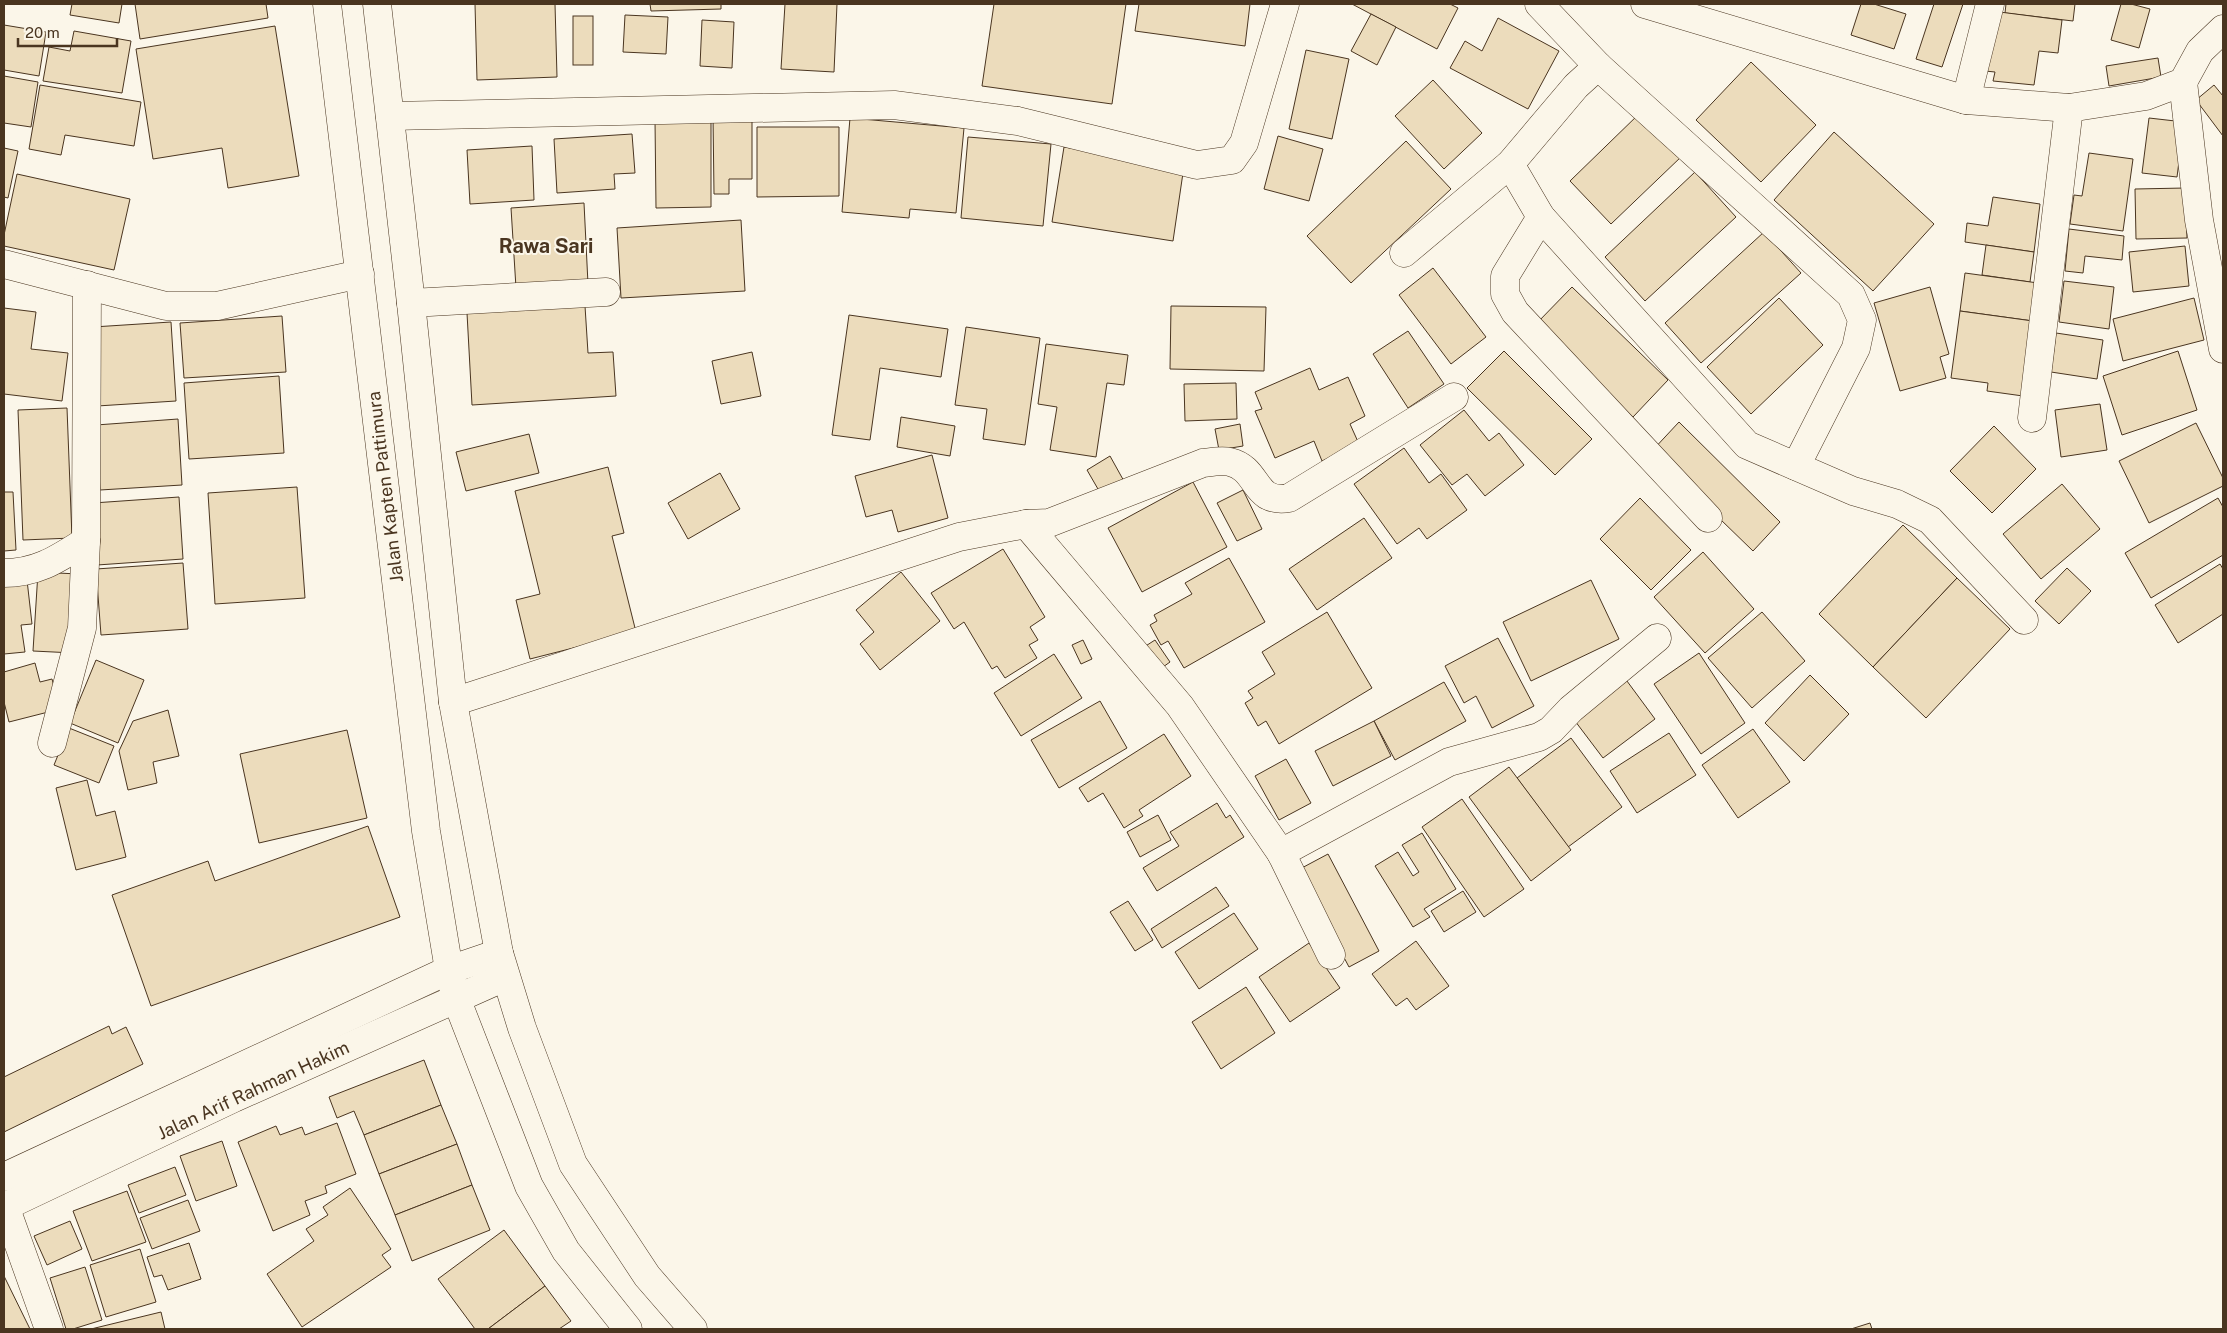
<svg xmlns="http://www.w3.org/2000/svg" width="2227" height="1333" font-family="'Public Sans',sans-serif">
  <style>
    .building { fill: #ecdcbc; stroke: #4a3520 }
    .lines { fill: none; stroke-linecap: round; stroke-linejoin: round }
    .minor-casing { stroke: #4a3520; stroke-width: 29 }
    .secondary-casing { stroke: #4a3520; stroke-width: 29 }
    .primary-casing { stroke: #4a3520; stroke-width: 29 }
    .minor { stroke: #fbf6e9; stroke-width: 28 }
    .secondary { stroke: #fbf6e9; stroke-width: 28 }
    .primary { stroke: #fbf6e9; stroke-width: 28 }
    .labels { text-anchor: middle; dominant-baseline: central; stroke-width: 4; stroke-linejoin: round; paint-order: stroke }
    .street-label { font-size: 18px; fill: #4a3520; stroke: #fbf6e9 }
    .quarter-label { font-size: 20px; font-weight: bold; fill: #4a3520; stroke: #fbf6e9 }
  </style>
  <rect width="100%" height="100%" fill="#fbf6e9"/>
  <g class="building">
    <polygon points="72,4 122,4 119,23 70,15"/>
    <polygon points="135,4 266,4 268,18 140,39"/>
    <polygon points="475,4 555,4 557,77 477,80"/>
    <polygon points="650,4 721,4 721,9 651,11"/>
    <polygon points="785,4 837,4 834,72 781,69"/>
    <polygon points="994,4 1126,4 1112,104 982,86"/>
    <polygon points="1139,4 1250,4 1245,46 1135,31"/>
    <polygon points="1352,4 1450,4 1458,8 1437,49"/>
    <polygon points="1861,4 1874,4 1906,14 1894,49 1851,35"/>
    <polygon points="1934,4 1963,4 1942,67 1916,59"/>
    <polygon points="2006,4 2075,4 2073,21 2005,13"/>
    <polygon points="2121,4 2131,4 2150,9 2139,48 2111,40"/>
    <polygon points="1992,11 2062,20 2058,53 2039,51 2034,85 1993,81 1995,72 1985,71"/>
    <polygon points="1371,14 1396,27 1377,65 1351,51"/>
    <polygon points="625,15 668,17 666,54 623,52"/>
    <rect x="573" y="16" width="20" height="49"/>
    <polygon points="1498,18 1559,51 1528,109 1450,68 1465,41 1482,51"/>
    <polygon points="702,20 734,22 732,68 700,66"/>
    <polygon points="4,25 46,32 39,76 4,70"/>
    <polygon points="275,26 299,176 228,188 222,148 153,159 136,49"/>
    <polygon points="74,31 131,41 122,93 43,81 49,47 70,51"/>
    <polygon points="1306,50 1349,59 1332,139 1289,129"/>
    <polygon points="2158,58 2161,77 2109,86 2106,66"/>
    <polygon points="1751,62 1816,125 1761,182 1696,120"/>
    <polygon points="4,76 38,82 31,127 4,123"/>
    <polygon points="1433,80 1482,133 1444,169 1395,116"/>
    <polygon points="40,85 141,102 134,146 65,135 61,155 29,149"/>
    <polygon points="2214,85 2223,96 2223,136 2196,100"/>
    <polygon points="1641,112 1682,156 1611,224 1570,181"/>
    <polygon points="713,116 752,116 752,179 729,179 729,194 714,194"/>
    <polygon points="850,118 964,128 956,213 910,209 909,218 842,212"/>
    <polygon points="2149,118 2184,122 2177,177 2142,173"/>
    <polygon points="711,119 711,207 656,208 655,120"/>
    <polygon points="757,127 839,127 839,196 757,197"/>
    <polygon points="1834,132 1934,224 1873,291 1774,200"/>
    <polygon points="632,134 635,173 614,174 615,189 557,193 554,139"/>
    <polygon points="1278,136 1323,149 1309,201 1264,189"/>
    <polygon points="968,137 1051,144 1043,226 961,218"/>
    <polygon points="1406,141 1451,189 1351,283 1307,236"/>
    <polygon points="532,146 534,200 470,204 467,150"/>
    <polygon points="1064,147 1184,166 1173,241 1052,222"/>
    <polygon points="4,148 18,151 8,198 4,197"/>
    <polygon points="2089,153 2133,159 2123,231 2070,224 2074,195 2082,196"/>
    <polygon points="1695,172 1736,217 1645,301 1605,257"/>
    <polygon points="17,174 130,199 114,270 4,246 4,235"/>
    <polygon points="2185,188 2187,238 2136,239 2135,189"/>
    <polygon points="1993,197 2040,204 2034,252 1965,242 1967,223 1988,226"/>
    <polygon points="584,203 588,284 516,288 511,208"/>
    <polygon points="741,220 745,291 621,298 617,228"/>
    <polygon points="2069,229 2124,236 2122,260 2085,256 2083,273 2065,271"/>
    <polygon points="1764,232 1801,273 1701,363 1665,323"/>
    <polygon points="1986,245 2034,252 2030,282 1982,275"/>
    <polygon points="2185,246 2189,286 2133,292 2129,252"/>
    <polygon points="1433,268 1486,337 1451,364 1399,295"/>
    <polygon points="1965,273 2038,283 2033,321 1960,311"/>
    <polygon points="2064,281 2114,287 2109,329 2059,322"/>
    <polygon points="1572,287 1668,380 1633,417 1536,324"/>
    <polygon points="1930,287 1949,354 1940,357 1946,378 1900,391 1874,303"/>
    <polygon points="1779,298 1823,345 1751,414 1707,367"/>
    <polygon points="2194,298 2204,340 2123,361 2113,319"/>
    <polygon points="585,306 588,353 613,352 616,396 472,405 467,313"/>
    <polygon points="1171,306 1266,307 1264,371 1170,369"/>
    <polygon points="4,308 36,312 31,349 68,353 62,401 4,394"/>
    <polygon points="1960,311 2033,321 2023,396 1987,391 1988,383 1951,378"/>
    <polygon points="849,315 948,329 941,377 880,368 870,440 832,435"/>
    <polygon points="282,316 286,372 184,378 180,323"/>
    <polygon points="171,322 176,401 97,406 93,327"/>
    <polygon points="966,327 1040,338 1025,445 983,439 987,409 955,405"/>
    <polygon points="1408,331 1444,384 1408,408 1373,354"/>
    <polygon points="2056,333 2103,340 2097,379 2051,372"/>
    <polygon points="1046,344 1128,355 1124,385 1107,383 1096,457 1050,450 1057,407 1038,404"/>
    <polygon points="1504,351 1592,439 1555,475 1467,388"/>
    <polygon points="2178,351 2197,410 2122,435 2103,376"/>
    <polygon points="752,352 761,396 721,404 712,361"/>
    <polygon points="1310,368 1319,390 1348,377 1365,416 1350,424 1359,444 1322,461 1314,441 1275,458 1255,411 1262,409 1255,392"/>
    <polygon points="279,376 284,453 189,459 184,383"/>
    <polygon points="1236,383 1237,419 1185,421 1184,384"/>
    <polygon points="2100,404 2107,450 2061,457 2055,410"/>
    <polygon points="67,408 72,538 23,540 18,410"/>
    <polygon points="1464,410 1489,441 1499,433 1524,465 1485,496 1467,474 1452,485 1420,445"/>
    <polygon points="901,417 955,426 950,456 897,447"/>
    <polygon points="178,419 182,485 100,490 96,425"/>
    <polygon points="1679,422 1780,522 1753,551 1651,452"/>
    <polygon points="2196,423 2223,478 2223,486 2149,523 2119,461"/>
    <polygon points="1240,424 1243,446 1219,450 1215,429"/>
    <polygon points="1994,426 2036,469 1992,513 1950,471"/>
    <polygon points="529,434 539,473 466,491 456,452"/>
    <polygon points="1404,448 1429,483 1441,474 1467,510 1427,539 1419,528 1397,544 1354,484"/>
    <polygon points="932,455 948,518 898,532 892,510 866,517 855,476"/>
    <polygon points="1110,456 1125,483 1102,496 1087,470"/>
    <polygon points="608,467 624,533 612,536 636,632 530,659 516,600 540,594 515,491"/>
    <polygon points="720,473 740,509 688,539 668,503"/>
    <polygon points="1193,482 1227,547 1142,592 1108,528"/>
    <polygon points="2062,484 2100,529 2041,579 2003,534"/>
    <polygon points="297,487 305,598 215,604 208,493"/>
    <polygon points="1243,490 1262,529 1237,541 1217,503"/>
    <polygon points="4,492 13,492 16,550 4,551"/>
    <polygon points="179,497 183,559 97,565 93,503"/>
    <polygon points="1640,498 1691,550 1651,590 1600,539"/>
    <polygon points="2218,498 2223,507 2223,555 2151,598 2125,553"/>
    <polygon points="1364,518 1392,558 1317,610 1289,569"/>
    <polygon points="1903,525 1957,578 1873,667 1819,614"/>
    <polygon points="1003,549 1045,617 1030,627 1038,640 1029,645 1037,658 1005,678 997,666 992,669 964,622 954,629 931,593"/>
    <polygon points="1703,552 1754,609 1705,653 1654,597"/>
    <polygon points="1229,558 1265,622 1184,668 1168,641 1161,645 1150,625 1157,621 1154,615 1192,594 1185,583"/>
    <polygon points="183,563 188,629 101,635 96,569"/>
    <polygon points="2220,564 2223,569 2223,614 2178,643 2155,605"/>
    <polygon points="2067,568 2091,591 2059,624 2035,601"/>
    <polygon points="38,572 78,574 74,653 33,651"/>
    <polygon points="901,572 940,621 880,670 860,644 874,632 856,610"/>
    <polygon points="1957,578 2010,629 1926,718 1873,667"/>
    <polygon points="27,580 32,624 21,625 25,652 4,654 4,583"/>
    <polygon points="1591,580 1619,639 1531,681 1503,622"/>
    <polygon points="1327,612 1372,688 1279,744 1266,721 1258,726 1245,703 1253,698 1248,691 1275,674 1262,652"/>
    <polygon points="1762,612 1805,661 1752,708 1708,658"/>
    <polygon points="1498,638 1534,706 1492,728 1476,696 1464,703 1445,666"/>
    <polygon points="1083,640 1092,659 1081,664 1072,645"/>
    <polygon points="1155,640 1170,662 1156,672 1141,649"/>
    <polygon points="1699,653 1745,723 1701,754 1654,684"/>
    <polygon points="1054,654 1082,698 1021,736 994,693"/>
    <polygon points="96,660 144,680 118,743 70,723"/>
    <polygon points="35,663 40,682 52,679 60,709 9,722 4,702 4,672"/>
    <polygon points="1810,675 1849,714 1804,761 1765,723"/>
    <polygon points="1624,677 1655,719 1603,758 1572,717"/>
    <polygon points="1444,682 1466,721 1395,760 1374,721"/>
    <polygon points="1100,701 1127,748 1059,788 1031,740"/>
    <polygon points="168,710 179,756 153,762 157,783 128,790 119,751 133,721"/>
    <polygon points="1374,721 1391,756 1333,786 1315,751"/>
    <polygon points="69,728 114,746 99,783 54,765"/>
    <polygon points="1753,729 1790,782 1738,818 1702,765"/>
    <polygon points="347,730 367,818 259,843 240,754"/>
    <polygon points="1669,733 1696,775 1637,813 1610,771"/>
    <polygon points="1164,734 1191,776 1139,810 1143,816 1124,828 1103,793 1088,802 1079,788"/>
    <polygon points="1571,738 1622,807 1568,847 1517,778"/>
    <polygon points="1286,759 1311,803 1279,820 1255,776"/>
    <polygon points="1509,767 1571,850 1531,881 1469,797"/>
    <polygon points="87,780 96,816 115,811 126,857 76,870 56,788"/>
    <polygon points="1462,799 1524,889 1484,917 1422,827"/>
    <polygon points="1217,803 1226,818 1230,815 1244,837 1157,891 1143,868 1179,846 1170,832"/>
    <polygon points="1158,815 1171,840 1140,857 1127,832"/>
    <polygon points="368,826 400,917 151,1006 112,895 208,861 215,881"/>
    <polygon points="1422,833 1456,889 1424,909 1430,917 1413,927 1375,866 1398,852 1413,876 1419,872 1402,845"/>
    <polygon points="1328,854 1379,951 1349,967 1298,870"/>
    <polygon points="1216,887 1229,906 1162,948 1151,929"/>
    <polygon points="1463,891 1476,912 1444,932 1431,911"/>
    <polygon points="1128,901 1153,940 1135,951 1110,912"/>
    <polygon points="1234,913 1258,949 1199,989 1175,952"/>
    <polygon points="1416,941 1449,986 1416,1010 1407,998 1396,1006 1372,974"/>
    <polygon points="1309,943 1340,988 1290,1022 1259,977"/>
    <polygon points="1246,987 1275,1033 1221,1069 1192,1022"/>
    <polygon points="109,1026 112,1034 126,1027 143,1064 4,1132 4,1077"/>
    <polygon points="424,1060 441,1105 364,1135 354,1111 337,1118 329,1097"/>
    <polygon points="441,1105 457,1144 379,1174 364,1135"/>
    <polygon points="337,1123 356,1174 325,1186 327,1193 305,1201 310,1215 273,1231 238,1142 276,1126 280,1135 302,1127 305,1135"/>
    <polygon points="222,1141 237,1186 196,1201 180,1156"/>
    <polygon points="457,1144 472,1185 395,1215 379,1174"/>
    <polygon points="175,1167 186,1195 139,1213 128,1185"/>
    <polygon points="472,1185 490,1230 412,1261 395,1215"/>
    <polygon points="350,1188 391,1249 382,1255 391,1267 302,1327 267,1274 314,1241 306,1229 328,1215 323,1207"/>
    <polygon points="127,1191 146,1242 92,1261 73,1211"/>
    <polygon points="188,1200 200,1231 152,1249 140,1218"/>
    <polygon points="70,1221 82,1249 47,1265 34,1236"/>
    <polygon points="504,1230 545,1286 488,1329 475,1329 438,1279"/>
    <polygon points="189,1243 201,1279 168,1290 162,1275 154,1277 147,1257"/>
    <polygon points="140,1249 156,1302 106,1317 90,1265"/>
    <polygon points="85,1267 102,1320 73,1329 66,1329 50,1278"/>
    <polygon points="4,1276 30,1329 4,1329"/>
    <polygon points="545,1286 571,1321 559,1329 488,1329"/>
    <polygon points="161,1312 165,1329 91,1329"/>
    <polygon points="1870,1323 1872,1329 1851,1329"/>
  </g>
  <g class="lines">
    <g class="minor-casing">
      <g id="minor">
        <polyline points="1645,4 1966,100 2069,108 2146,96 2183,82 2200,51 2223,29"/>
        <polyline points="1598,66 1851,295 1862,320 1856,348 1796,466"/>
        <polyline points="2183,82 2199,220 2223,349"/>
        <polyline points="1966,100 1990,4"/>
        <polyline points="390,116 894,105 1018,121 1197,165 1232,160 1244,143 1285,4"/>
        <polyline points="1510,164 1541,217 1747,445 1853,491 1897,504 1930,520 2024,620"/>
        <polyline points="1541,217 1505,276 1505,294 1515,312 1708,518"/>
        <polyline points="1404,253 1510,164 1576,86 1598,66 1539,4"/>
        <polyline points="4,264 166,306 217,306 360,274"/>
        <polyline points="411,303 606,292"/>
        <polyline points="2032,418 2069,108"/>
        <polyline points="1026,524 1180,706 1281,853 1331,955"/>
        <path d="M4,573C38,573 59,558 86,541L87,285"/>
        <path d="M453,702L959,537L1026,524L1049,523L1203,463C1211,462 1222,460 1230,462C1260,469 1252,504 1289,498L1454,397"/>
        <polyline points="52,743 82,628 86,541"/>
        <polyline points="1281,853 1449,762 1539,737 1551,730 1571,709 1657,638"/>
        <polyline points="5,1206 49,1329"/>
      </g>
    </g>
    <g class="secondary-casing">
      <g id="secondary">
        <polyline points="4,1177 449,970 499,953"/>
        <polyline points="4,1207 234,1098 505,977"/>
      </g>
    </g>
    <g class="primary-casing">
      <g id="primary">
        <polyline points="327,4 426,831 449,970 456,998 529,1186 566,1251 628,1329"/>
        <polyline points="377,4 411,303 453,702 499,953 522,1028 573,1164 647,1276 693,1329"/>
      </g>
    </g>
    <use href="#minor" class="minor"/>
    <use href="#secondary" class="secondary"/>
    <use href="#primary" class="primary"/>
  </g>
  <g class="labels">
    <g class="street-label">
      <text transform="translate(385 487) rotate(-97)">Jalan Kapten Pattimura</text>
      <text transform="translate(253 1090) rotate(-25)">Jalan Arif Rahman Hakim</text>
    </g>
    <g class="quarter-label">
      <text x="546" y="246">Rawa Sari</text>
    </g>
  </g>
  <rect width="2227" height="1333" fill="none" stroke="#4a3520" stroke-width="10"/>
  <path d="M18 38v8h99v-8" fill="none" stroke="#4a3520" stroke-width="2.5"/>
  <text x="25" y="38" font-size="15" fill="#4a3520" stroke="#fbf6e9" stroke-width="4" paint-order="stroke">20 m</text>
</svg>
